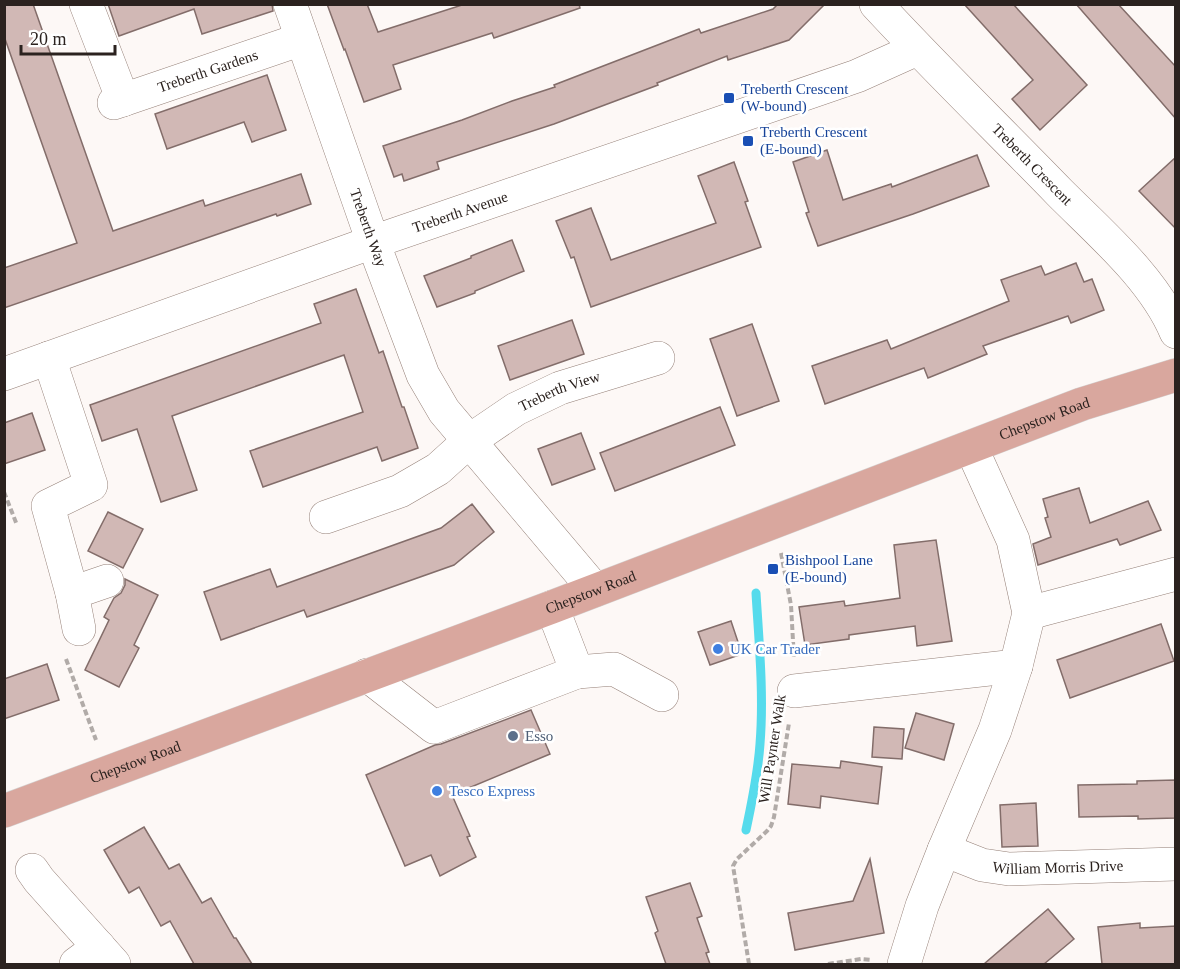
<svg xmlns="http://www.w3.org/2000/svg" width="1180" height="969" font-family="'Times New Roman',serif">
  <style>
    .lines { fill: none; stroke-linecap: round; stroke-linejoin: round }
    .stream { stroke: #56dbec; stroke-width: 9 }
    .building { fill: #d1b8b5; stroke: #836d6a; stroke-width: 1.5 }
    .minor-casing { stroke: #958078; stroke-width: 34 }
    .major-casing { stroke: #d5d3d2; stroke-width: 34 }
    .path { stroke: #b1aba8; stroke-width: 4; stroke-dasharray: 6 3; stroke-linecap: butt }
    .minor { stroke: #fff; stroke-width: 33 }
    .major { stroke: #d9a79e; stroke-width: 33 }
    .transit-dot { fill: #1a4fb4; stroke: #fff; stroke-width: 2 }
    .shop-dot { fill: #3f7fe0; stroke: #fff; stroke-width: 2 }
    .service-dot { fill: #5c6f8a; stroke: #fff; stroke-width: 2 }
    .labels { text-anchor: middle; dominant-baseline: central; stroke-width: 5; stroke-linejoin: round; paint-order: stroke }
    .street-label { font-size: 15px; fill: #2b221f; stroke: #fff }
    .transit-label { font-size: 15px; fill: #164399; stroke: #fff; text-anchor: start }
    .shop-label { font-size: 15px; fill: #366cbe; stroke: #fff; text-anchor: start }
    .service-label { font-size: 15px; fill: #4e5e75; stroke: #fff; text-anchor: start }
  </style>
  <rect width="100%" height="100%" fill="#fdf8f6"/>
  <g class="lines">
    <path class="stream" d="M746,830C752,802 758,773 760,744C764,694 759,643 756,593"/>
  </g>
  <g class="building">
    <polygon points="4,4 33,4 113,231 203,200 205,206 301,174 311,204 277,216 276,214 4,308 4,268 77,243 4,36"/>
    <polygon points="108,4 272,4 273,11 202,34 194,9 119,36"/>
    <polygon points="327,4 367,4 378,32 465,4 579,4 580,8 494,38 492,33 393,65 401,89 364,102 345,49 344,50"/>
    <polygon points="778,4 825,4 789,40 728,60 727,56 657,83 658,85 554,124 437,162 439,169 404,181 402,174 394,177 383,146 462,120 512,101 555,87 554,85 699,29 701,33 773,9"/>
    <polygon points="964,4 1013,4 1087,85 1040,130 1012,99 1033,80"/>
    <polygon points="1076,4 1118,4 1176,67 1176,119"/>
    <polygon points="267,75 286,130 252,142 244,122 167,149 155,114"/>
    <polygon points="827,150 843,200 891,184 892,187 977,155 989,186 913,214 818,246 806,213 809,212 793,162"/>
    <polygon points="1176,157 1176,229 1139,191"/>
    <polygon points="734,162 748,201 745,202 761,247 591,307 574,257 571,258 556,221 591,208 611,260 716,223 698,176"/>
    <polygon points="512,240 524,271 475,291 475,293 437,307 424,276 471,258 471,256"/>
    <polygon points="1076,263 1084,282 1092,279 1104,310 1071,323 1068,316 983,346 987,354 928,378 924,368 825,404 812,366 887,340 891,349 1009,301 1001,280 1041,266 1045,275"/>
    <polygon points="356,289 379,353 383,351 402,407 404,407 418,448 382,461 377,447 263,487 250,451 363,412 344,355 172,416 197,490 161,502 137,429 102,441 90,405 321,323 314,304"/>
    <polygon points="572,320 584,354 510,380 498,346"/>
    <polygon points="752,324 779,401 737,416 710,339"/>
    <polygon points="720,407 735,445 615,491 600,453"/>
    <polygon points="32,413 45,450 4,464 4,423"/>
    <polygon points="581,433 595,469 552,485 538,449"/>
    <polygon points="1079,488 1090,523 1148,501 1161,530 1120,545 1117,539 1038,565 1033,544 1051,537 1045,518 1048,517 1043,499"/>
    <polygon points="472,504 494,532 454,565 307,617 304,610 221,640 204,592 270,569 277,587 441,528"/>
    <polygon points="108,512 143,529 123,568 88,551"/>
    <polygon points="936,540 952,641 917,646 915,626 849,635 849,639 805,645 799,607 844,601 845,606 900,598 894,545"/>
    <polygon points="125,579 158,595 134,645 139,648 119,687 85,670 109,620 104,617 114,598 121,593 125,585"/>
    <polygon points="731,621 742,654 710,665 698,632"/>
    <polygon points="1161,624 1174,661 1070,698 1057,660"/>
    <polygon points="47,664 59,700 4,719 4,679"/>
    <polygon points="531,710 550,754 452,795 470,836 467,837 476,857 440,876 431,855 405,866 366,775 435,745 441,744"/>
    <polygon points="916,713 954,724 944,760 905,748"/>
    <polygon points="874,727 904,729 902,759 872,757"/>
    <polygon points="841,761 882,767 878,804 821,796 820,808 788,804 792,764 840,768"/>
    <polygon points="1176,780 1176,818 1138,819 1138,816 1079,817 1078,785 1137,784 1137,781"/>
    <polygon points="1036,803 1038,846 1002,847 1000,805"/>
    <polygon points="144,827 169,869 179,864 202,903 211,898 234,938 236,938 252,964 194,964 170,921 161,926 139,887 129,893 104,850"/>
    <polygon points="870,859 884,933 795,950 788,913 853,901"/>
    <polygon points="690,883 702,916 697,918 709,952 706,953 710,964 666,964 655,933 658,931 646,897"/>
    <polygon points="1048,909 1074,939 1044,964 984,964"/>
    <polygon points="1140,923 1140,928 1176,926 1176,964 1102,964 1098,927"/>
  </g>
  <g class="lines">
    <g class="minor-casing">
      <g id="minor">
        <polyline points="86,4 123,100"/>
        <path id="s1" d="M290,4L373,242L423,375L444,411L595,590"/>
        <path id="s2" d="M876,4C936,69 999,130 1060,193C1100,233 1154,279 1176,332"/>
        <path id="s3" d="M114,103L302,39"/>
        <polyline points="49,358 91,485 48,506 72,593"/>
        <path id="s4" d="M4,374L373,242L857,76L917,49"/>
        <path id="s5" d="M326,517L400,491L438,469L469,441L516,409L560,388L658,358"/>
        <polyline points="1029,613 1176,574"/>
        <polyline points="79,629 72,593 107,581"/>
        <polyline points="577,672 614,669 662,695"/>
        <polyline points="367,675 434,727 577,672 552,607"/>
        <polyline points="794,691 1016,666"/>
        <path id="s6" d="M944,850L982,865L1009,869L1176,864"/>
        <polyline points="32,870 39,880 114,964"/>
        <polyline points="76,964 99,947"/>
        <polyline points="904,964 922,906 944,850 995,730 1016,666 1029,613 1013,540 971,447"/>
      </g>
    </g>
    <g class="major-casing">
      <g id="major">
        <path id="s7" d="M4,811L552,607L1082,404L1176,375"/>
      </g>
    </g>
    <g class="path">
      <polyline points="4,492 17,525"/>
      <polyline points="781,553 791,605 794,659"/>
      <polyline points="66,659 96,740"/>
      <polyline points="749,964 733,866 737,859 767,831 771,826 774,817 789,723"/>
      <polyline points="828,964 861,959 872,960"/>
    </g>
    <use href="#minor" class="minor"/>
    <use href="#major" class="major"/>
  </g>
  <g class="transit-dot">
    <rect x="723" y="92" width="12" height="12" rx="3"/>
    <rect x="742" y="135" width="12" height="12" rx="3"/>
    <rect x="767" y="563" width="12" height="12" rx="3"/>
  </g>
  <g class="shop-dot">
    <circle cx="718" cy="649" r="6"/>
    <circle cx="437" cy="791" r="6"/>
  </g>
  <circle class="service-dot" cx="513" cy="736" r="6"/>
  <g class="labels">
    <g class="street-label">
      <text stroke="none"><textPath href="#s3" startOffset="99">Treberth Gardens</textPath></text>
      <text stroke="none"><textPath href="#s2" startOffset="224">Treberth Crescent</textPath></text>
      <text stroke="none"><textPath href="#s4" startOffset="484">Treberth Avenue</textPath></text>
      <text stroke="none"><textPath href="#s1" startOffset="237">Treberth Way</textPath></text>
      <text stroke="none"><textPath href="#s5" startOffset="268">Treberth View</textPath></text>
      <text stroke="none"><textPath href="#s7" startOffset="1112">Chepstow Road</textPath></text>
      <text stroke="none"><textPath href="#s7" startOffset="626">Chepstow Road</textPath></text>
      <text transform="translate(772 749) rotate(-81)">Will Paynter Walk</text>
      <text stroke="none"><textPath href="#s7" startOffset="140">Chepstow Road</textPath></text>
      <text stroke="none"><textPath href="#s6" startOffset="117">William Morris Drive</textPath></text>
    </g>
    <g class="transit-label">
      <text x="741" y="89">Treberth Crescent<tspan x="741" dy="17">(W-bound)</tspan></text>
      <text x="760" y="132">Treberth Crescent<tspan x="760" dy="17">(E-bound)</tspan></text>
      <text x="785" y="560">Bishpool Lane<tspan x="785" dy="17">(E-bound)</tspan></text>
    </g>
    <g class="shop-label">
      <text x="730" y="649">UK Car Trader</text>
      <text x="449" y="791">Tesco Express</text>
    </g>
    <g class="service-label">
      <text x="525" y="736">Esso</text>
    </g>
  </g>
  <rect width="1180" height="969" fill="none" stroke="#2b221f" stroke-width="12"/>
  <path d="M21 45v9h94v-9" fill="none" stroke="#2b221f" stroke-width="3"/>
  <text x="30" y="45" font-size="18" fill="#2b221f" stroke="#ffffff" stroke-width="4.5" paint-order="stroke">20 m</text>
</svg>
